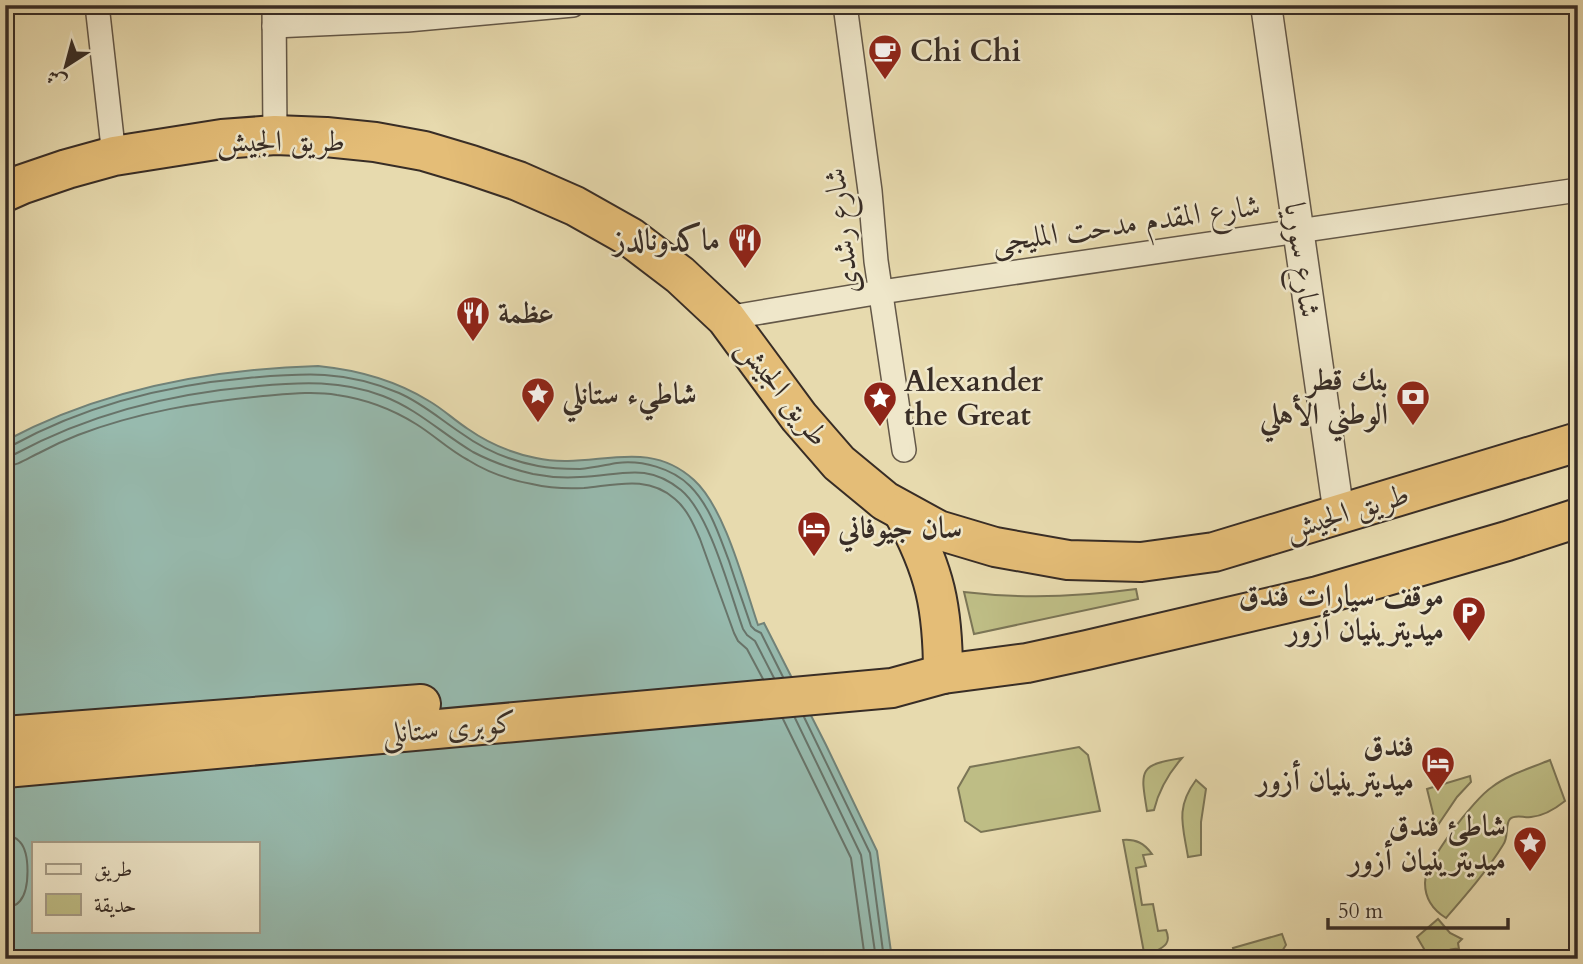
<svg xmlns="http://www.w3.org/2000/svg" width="1583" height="964" font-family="Cardo,Amiri,serif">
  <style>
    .green { fill: #bebd85; stroke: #7b7556; stroke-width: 2 }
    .water { fill: #97baae; stroke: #718278; stroke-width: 2; fill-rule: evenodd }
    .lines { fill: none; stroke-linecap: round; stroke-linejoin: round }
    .shore { stroke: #68746a; stroke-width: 2 }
    .minor-casing { stroke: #645848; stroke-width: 26 }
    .tertiary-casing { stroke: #645848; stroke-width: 33 }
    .trunk-casing { stroke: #382d26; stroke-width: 42 }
    .minor { stroke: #efe7ca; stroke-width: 23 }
    .tertiary { stroke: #efe7ca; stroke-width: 30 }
    .trunk { stroke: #e4bd77; stroke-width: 38 }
    .labels { text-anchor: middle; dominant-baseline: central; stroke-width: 5; stroke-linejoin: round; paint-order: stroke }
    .poi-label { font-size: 30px; font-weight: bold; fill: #382d26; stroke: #efe7ca; text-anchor: start }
    .street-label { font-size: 30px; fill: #382d26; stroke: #efe7ca }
  </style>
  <rect width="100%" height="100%" fill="#e7daae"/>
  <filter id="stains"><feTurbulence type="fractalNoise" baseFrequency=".00286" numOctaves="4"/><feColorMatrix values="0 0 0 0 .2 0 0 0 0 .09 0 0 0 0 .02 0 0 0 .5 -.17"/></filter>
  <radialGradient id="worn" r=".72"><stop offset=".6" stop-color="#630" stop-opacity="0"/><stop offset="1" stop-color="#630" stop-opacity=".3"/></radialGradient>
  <g class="green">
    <path d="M1136,589L1138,599L974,634L964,592C1022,599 1078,597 1136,589Z"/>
    <polygon points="1079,747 1088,755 1100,811 981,832 965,821 958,788 970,767"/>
    <path d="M1182,758C1168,774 1159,789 1154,810L1147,811C1140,769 1139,765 1182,758Z"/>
    <path d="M1550,760L1565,801C1555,809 1544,816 1531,817C1524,818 1515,814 1510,819C1505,824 1509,837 1503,845C1487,871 1466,895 1446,918C1433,910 1425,899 1425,883C1425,862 1474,799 1492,787C1509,774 1531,768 1550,760Z"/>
    <polygon points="1470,776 1471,782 1457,797 1436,828 1432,826 1433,813 1427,789"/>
    <path d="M1196,780L1206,789L1201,822V855L1188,857C1183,826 1175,808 1196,780Z"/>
    <path d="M1123,840C1136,839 1144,843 1152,854L1143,855L1146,866L1136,868L1142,905L1153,904L1158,931L1166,930C1174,949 1155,948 1145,958Z"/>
    <path d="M1438,919L1450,933L1462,939L1458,943L1459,949C1451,948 1444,951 1441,959H1430L1417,937Z"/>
    <polygon points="1282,934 1286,945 1277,959 1236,959 1233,948"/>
  </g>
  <path class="water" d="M318,366C358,370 395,380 429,401C443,409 454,420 468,429C488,443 511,453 536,458C592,471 645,435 694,480C725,508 744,584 758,625L764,623L826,745L877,851L892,959H5V897L11,879L12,867L10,855L5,844V441C102,389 209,369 318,366ZM33,843H257V931H33Z"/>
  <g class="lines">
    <g class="shore">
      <path d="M5,447L11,446C84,406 165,385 248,378C305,373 345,370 399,393C422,403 440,419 461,433C483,449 511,461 538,466C552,469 567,469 580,469C593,468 605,465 617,463C642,460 672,468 690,486C710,506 719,535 729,561C736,583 744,605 751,626L755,630L761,633L783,677"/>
      <path d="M5,456L15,454C91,413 172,393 258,386C301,382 342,380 383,396C419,410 441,433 473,452C492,462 512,469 533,474C548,477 565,478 580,477C619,476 646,461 681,490C710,514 730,593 743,629L747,635L755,641L774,678"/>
      <path d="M5,466C18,466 28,458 39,453C52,446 65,440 78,435C138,412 200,402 263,396C288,394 313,391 337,395C365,399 392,409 416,424C434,435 449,450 468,460C487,472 510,480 532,484C549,488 567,489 584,488C616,485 648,475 675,499C687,509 694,525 700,539L734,633L738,641L747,649L763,679"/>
      <polyline points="804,717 870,853 884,959"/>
      <polyline points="795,718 861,855 876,959"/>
      <polyline points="783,719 851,858 865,959"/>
      <path d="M5,835C11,836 16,837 20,842C30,853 30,889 20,901C16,906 11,907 5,907"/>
    </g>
    <g class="minor-casing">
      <g id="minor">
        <polyline points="97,5 114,156"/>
        <polyline points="274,5 275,135"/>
        <polyline points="845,5 870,191 876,261 904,450"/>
        <polyline points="274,26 407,20 573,5"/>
        <polyline points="726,318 881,292 1578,190"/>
      </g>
    </g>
    <g class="tertiary-casing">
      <polyline id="tertiary" points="1266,5 1339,515"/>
    </g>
    <g class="trunk-casing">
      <g id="trunk">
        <polyline points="5,192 23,184 67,169 114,156 222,139 275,135 326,137 375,142 424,151 471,165 518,181 575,206 630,237 680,275 726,318 799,417 839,463 885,501 938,530 995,547 1068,560 1141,562 1214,552 1578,442"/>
        <path d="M903,512C935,570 943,608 943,674"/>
        <polyline points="5,736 421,704"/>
        <polyline points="5,768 892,688 943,674 1027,663 1087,650 1318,596 1507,541 1578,518"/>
      </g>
    </g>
    <use href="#minor" class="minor"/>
    <use href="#tertiary" class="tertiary"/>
    <use href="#trunk" class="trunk"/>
  </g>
  <defs>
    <g id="cafe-pin" transform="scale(1.75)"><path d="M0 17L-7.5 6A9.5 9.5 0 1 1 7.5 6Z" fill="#8f2418" stroke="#efe7ca"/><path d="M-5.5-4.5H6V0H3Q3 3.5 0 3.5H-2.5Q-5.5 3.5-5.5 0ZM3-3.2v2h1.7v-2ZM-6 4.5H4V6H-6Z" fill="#fff"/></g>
    <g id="restaurant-pin" transform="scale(1.75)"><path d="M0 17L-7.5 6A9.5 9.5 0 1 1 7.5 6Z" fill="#8f2418" stroke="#efe7ca"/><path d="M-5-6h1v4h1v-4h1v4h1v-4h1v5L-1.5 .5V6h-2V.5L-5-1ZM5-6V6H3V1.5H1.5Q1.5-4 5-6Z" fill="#fff"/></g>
    <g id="sight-pin" transform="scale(1.75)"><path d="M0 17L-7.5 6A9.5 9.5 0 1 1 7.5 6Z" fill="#8f2418" stroke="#efe7ca"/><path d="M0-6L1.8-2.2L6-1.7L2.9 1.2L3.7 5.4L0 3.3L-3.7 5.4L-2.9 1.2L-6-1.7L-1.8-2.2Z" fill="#fff"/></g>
    <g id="bank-pin" transform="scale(1.75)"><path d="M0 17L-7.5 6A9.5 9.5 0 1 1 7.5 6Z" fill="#8f2418" stroke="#efe7ca"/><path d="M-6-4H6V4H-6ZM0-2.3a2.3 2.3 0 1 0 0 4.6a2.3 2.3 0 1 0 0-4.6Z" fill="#fff"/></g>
    <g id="hotel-pin" transform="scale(1.75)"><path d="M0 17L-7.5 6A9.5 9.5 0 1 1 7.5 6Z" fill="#8f2418" stroke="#efe7ca"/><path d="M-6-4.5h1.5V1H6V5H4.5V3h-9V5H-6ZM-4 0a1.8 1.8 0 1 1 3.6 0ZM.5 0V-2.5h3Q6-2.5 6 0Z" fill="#fff"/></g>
    <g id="parking-pin" transform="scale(1.75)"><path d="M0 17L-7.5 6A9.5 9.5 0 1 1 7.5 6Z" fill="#8f2418" stroke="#efe7ca"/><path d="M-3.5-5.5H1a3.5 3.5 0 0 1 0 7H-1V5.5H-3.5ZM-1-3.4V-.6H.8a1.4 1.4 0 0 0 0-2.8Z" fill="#fff"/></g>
  </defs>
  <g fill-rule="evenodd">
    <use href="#cafe-pin" x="885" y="51"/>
    <use href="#restaurant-pin" x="745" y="240"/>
    <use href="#restaurant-pin" x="473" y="313"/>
    <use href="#sight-pin" x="538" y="394"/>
    <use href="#bank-pin" x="1413" y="397"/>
    <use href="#sight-pin" x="880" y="398"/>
    <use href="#hotel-pin" x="814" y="528"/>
    <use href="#parking-pin" x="1469" y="613"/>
    <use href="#hotel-pin" x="1438" y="763"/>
    <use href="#sight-pin" x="1530" y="843"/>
  </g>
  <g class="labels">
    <g class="poi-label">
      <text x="910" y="51">Chi Chi</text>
      <text x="720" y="240" text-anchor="end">ماكدونالدز</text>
      <text x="498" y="313">عظمة</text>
      <text x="1388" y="380" text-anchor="end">بنك قطر<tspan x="1388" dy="34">الوطني الأهلي</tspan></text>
      <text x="904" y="381">Alexander<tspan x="904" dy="34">the Great</tspan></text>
      <text x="562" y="394">شاطيء ستانلي</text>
      <text x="838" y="528">سان جيوفاني</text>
      <text x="1444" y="596" text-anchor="end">موقف سيارات فندق<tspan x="1444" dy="34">ميديترينيان أزور</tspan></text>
      <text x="1414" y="746" text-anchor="end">فندق<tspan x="1414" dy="34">ميديترينيان أزور</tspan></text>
      <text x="1506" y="826" text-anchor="end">شاطئ فندق<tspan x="1506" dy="34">ميديترينيان أزور</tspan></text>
    </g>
    <g class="street-label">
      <text x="281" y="141">طريق الجيش</text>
      <text transform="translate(1126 224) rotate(-8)">شارع المقدم مدحت المليجى</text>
      <text transform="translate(842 231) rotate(-97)">شارع رشدى</text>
      <text transform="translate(1302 260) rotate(82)">شارع سوريا</text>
      <text transform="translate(783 392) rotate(52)">طريق الجيش</text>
      <text transform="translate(1347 512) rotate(-17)">طريق الجيش</text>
      <text transform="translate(449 728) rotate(-5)">كوبرى ستانلى</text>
    </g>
  </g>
  <rect width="1583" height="964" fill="none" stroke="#e7daae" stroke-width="28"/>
  <rect x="7" y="7" width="1569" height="950" fill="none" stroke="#382d26" stroke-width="3.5"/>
  <rect x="14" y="14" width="1555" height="936" fill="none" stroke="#382d26" stroke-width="2"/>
  <rect x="32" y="842" width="228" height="91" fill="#efe7ca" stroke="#a69d88" stroke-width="2"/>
  <rect x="46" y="864" width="35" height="10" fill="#efe7ca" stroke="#a69d88" stroke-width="2"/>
  <text x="94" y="876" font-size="21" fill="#382d26">طريق</text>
  <rect x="46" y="894" width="35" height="21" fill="#bebd85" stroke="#a69d88" stroke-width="2"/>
  <text x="94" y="912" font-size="21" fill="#382d26">حديقة</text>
  <g transform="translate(66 66) rotate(216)" stroke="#efe7ca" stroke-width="5" paint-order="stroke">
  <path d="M0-5L12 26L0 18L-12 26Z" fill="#382d26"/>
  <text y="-10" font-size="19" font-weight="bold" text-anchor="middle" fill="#382d26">ش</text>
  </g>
  <path d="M1328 918v10h180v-10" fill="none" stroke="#382d26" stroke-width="3.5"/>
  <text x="1338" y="918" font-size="21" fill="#382d26" stroke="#efe7ca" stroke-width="5" paint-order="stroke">50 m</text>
  <rect width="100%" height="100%" filter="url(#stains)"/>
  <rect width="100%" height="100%" fill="url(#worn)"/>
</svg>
